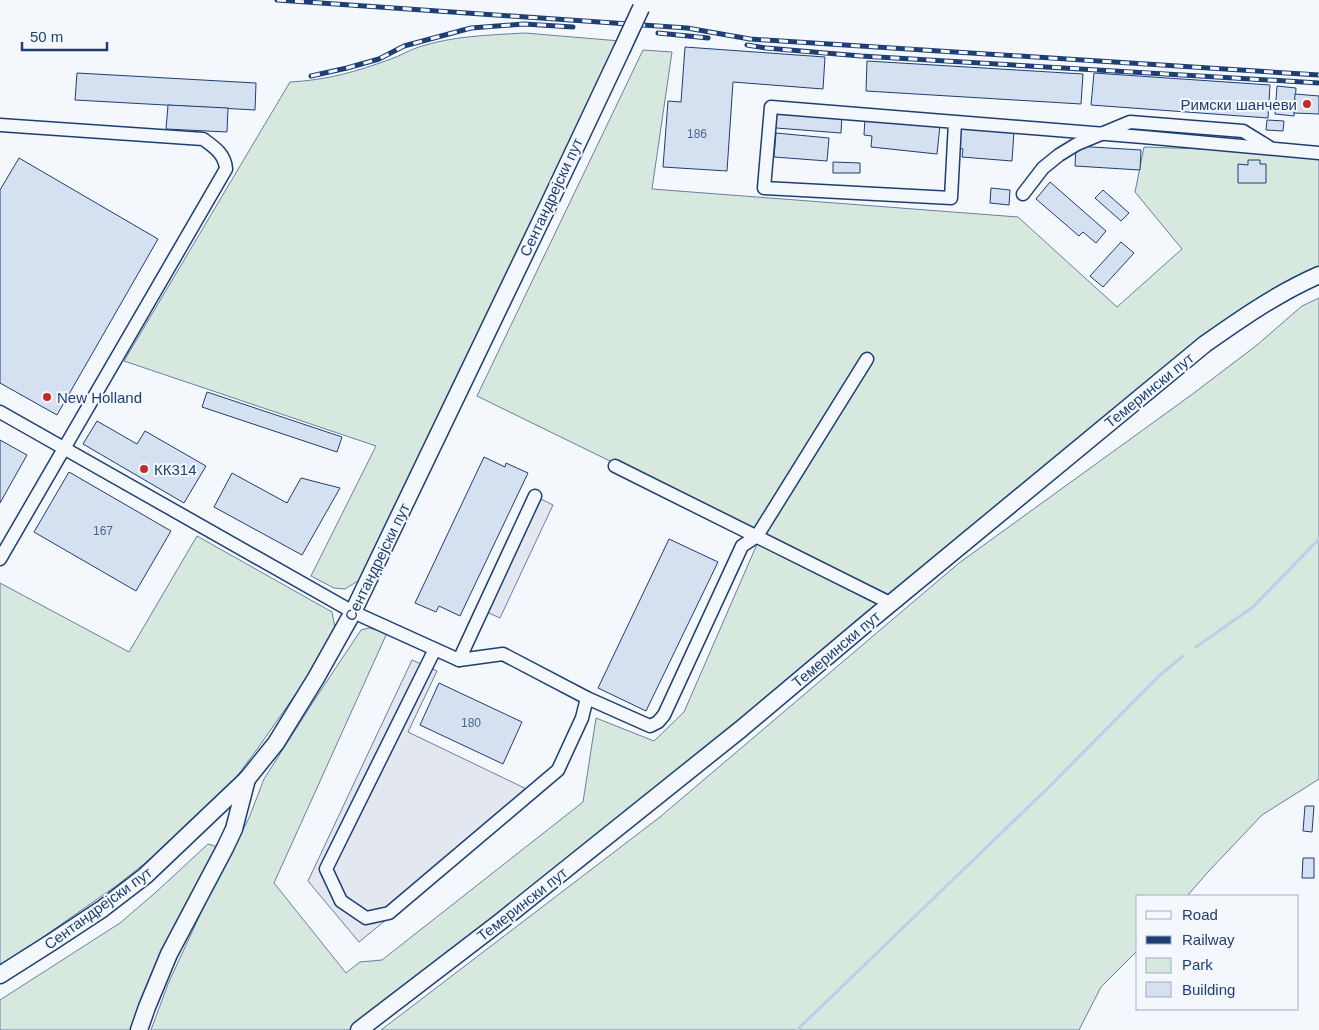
<svg xmlns="http://www.w3.org/2000/svg" width="1319" height="1030" font-family="Arial,sans-serif">
  <style>
    .green { fill: #d7e8df; stroke: #687fa3 }
    .parking { fill: #e3e8f0; stroke: #687fa3 }
    .lines { fill: none; stroke-linecap: round; stroke-linejoin: round }
    .stream { stroke: #bed0e5; stroke-width: 3 }
    .building { fill: #d5e0f0; stroke: #1d3f73 }
    .minor-casing { stroke: #1d3f73; stroke-width: 15 }
    .major-casing { stroke: #1d3f73; stroke-width: 19 }
    .minor { stroke: #f4f7fb; stroke-width: 12 }
    .major { stroke: #f4f7fb; stroke-width: 16 }
    .rail-casing { stroke: #1d3f73; stroke-width: 5 }
    .rail { stroke: #f4f7fb; stroke-width: 3; stroke-dasharray: 9; stroke-linecap: butt }
    .major-bridge-casing { stroke: #1d3f73; stroke-width: 19; stroke-linecap: butt }
    .major-bridge { stroke: #f4f7fb; stroke-width: 16 }
    .poi-dot { fill: #c62828; stroke: #f4f7fb; stroke-width: 2 }
    .labels { text-anchor: middle; dominant-baseline: central; stroke-width: 4; stroke-linejoin: round; paint-order: stroke }
    .number-label { font-size: 12px; fill: #4b6792 }
    .poi-label { font-size: 15px; fill: #1d3f73; stroke: #f4f7fb; text-anchor: start }
    .street-label { font-size: 15px; fill: #1d3f73; stroke: #f4f7fb }
  </style>
  <rect width="100%" height="100%" fill="#f4f7fb"/>
  <g class="green">
    <path d="M525,33L620,41L361,579L345,589L334,588L311,576L376,446L124,361L290,82C328,80 355,72 391,59C400,56 409,50 419,47C452,36 490,35 525,33Z"/>
    <polygon points="643,50 672,52 652,189 1018,217 1117,307 1182,249 1135,192 1144,147 1319,153 1319,277 1252,314 362,1030 151,1030 168,984 210,893 249,818 264,779 315,699 361,630 369,628 387,633 274,883 346,973 360,962 382,960 583,802 596,718 654,741 684,712 761,535 477,396"/>
    <polygon points="1319,298 1319,779 1262,815 1208,872 1187,896 1138,896 1138,950 1101,987 1079,1030 381,1030 660,817 959,563 1194,393 1257,345 1302,306"/>
    <polygon points="197,536 332,612 335,628 323,655 258,748 234,780 182,834 116,886 0,967 0,583 129,652"/>
    <polygon points="208,844 215,846 217,853 138,1030 0,1030 0,1000 120,923 155,893"/>
  </g>
  <g class="parking">
    <polygon points="535,496 553,505 500,618 482,610"/>
    <polygon points="412,660 437,671 408,732 539,795 359,942 308,881"/>
  </g>
  <g class="lines">
    <g class="stream">
      <polyline points="1196,647 1253,607 1319,539"/>
      <polyline points="797,1030 1047,789 1159,676 1183,656"/>
    </g>
  </g>
  <g class="building">
    <polygon points="685,47 825,57 823,89 733,82 727,171 663,167 668,101 681,102"/>
    <polygon points="867,61 1083,74 1081,104 866,91"/>
    <polygon points="77,73 256,83 255,110 75,100"/>
    <polygon points="1094,73 1270,85 1268,118 1091,105"/>
    <polygon points="1277,86 1296,88 1294,116 1275,114"/>
    <polygon points="1295,94 1319,96 1319,114 1294,113"/>
    <polygon points="168,105 228,108 227,132 166,129"/>
    <polygon points="777,109 842,115 841,133 776,128"/>
    <polygon points="865,118 940,125 937,154 871,147 872,136 864,135"/>
    <polygon points="1267,120 1284,121 1283,131 1266,130"/>
    <polygon points="960,126 1014,131 1012,161 962,157 963,149 959,148"/>
    <polygon points="776,133 829,138 827,161 774,157"/>
    <polygon points="1076,146 1141,150 1140,170 1075,166"/>
    <polygon points="19,158 158,239 57,415 0,383 0,190"/>
    <polygon points="1248,160 1260,160 1260,164 1266,164 1266,183 1238,183 1238,164 1248,165"/>
    <polygon points="833,162 860,163 860,173 833,173"/>
    <polygon points="1050,182 1106,231 1096,243 1083,232 1079,236 1036,199"/>
    <polygon points="991,188 1010,190 1009,205 990,203"/>
    <polygon points="1103,190 1129,213 1121,221 1095,198"/>
    <polygon points="1121,242 1134,253 1103,287 1090,276"/>
    <polygon points="207,392 342,437 337,452 202,407"/>
    <polygon points="97,421 137,444 145,431 206,466 184,503 83,444"/>
    <polygon points="0,440 27,455 0,503"/>
    <polygon points="484,457 505,467 506,463 528,473 460,616 439,606 436,612 415,603"/>
    <polygon points="69,472 171,531 136,591 34,532"/>
    <polygon points="232,473 287,503 301,478 340,488 302,555 214,507"/>
    <polygon points="669,539 718,562 646,711 598,688"/>
    <polygon points="439,683 522,722 503,764 420,725"/>
    <polygon points="1305,806 1314,806 1312,832 1303,831"/>
    <polygon points="1303,858 1314,858 1314,878 1302,878"/>
  </g>
  <g class="lines">
    <g class="minor-casing">
      <g id="minor">
        <polyline points="955,122 951,198 764,188 771,107 1143,137 1319,153"/>
        <path d="M0,125L203,139C214,147 225,154 226,169L0,559"/>
        <polyline points="1023,194 1043,168 1059,155 1077,144 1130,122 1243,131 1269,147"/>
        <polyline points="0,412 353,612 459,660 503,654 587,698 582,718 558,770 389,913 366,918 341,901 326,869 435,649"/>
        <polyline points="615,466 890,603"/>
        <polyline points="459,660 535,496"/>
        <polyline points="587,698 650,726 658,722 664,715 742,546 757,536 867,359"/>
      </g>
    </g>
    <g class="major-casing">
      <g id="major">
        <polyline points="0,975 52,942 102,909 145,876 247,779 276,743 316,678 353,612 547,208 622,49"/>
        <polyline points="139,1030 147,1007 169,954 225,848 234,829 247,779"/>
        <path d="M359,1030L500,922L741,729L867,623L1205,344C1242,318 1278,293 1319,275"/>
      </g>
    </g>
    <use href="#minor" class="minor"/>
    <use href="#major" class="major"/>
    <g class="rail-casing">
      <g id="rail">
        <polyline points="277,0 687,28 750,39 1319,75"/>
        <polyline points="658,33 708,38"/>
        <polyline points="747,45 766,48 861,56 1319,83"/>
        <polyline points="311,76 347,68 379,59 404,46 471,28 524,24 573,27"/>
      </g>
    </g>
    <use href="#rail" class="rail"/>
    <g class="major-bridge-casing">
      <polyline id="major-bridge" points="622,49 641,8"/>
    </g>
    <use href="#major-bridge" class="major-bridge"/>
  </g>
  <g class="poi-dot">
    <circle cx="1307" cy="104" r="5"/>
    <circle cx="47" cy="397" r="5"/>
    <circle cx="144" cy="469" r="5"/>
  </g>
  <g class="labels">
    <g class="number-label">
      <text x="697" y="134">186</text>
      <text x="103" y="531">167</text>
      <text x="471" y="723">180</text>
    </g>
    <g class="poi-label">
      <text x="1297" y="104" text-anchor="end">Римски шанчеви</text>
      <text x="57" y="397">New Holland</text>
      <text x="154" y="469">КК314</text>
    </g>
    <g class="street-label">
      <text transform="translate(551 197) rotate(-65)">Сентандрејски пут</text>
      <text transform="translate(1149 390) rotate(-39)">Темерински пут</text>
      <text transform="translate(377 562) rotate(-64)">Сентандрејски пут</text>
      <text transform="translate(836 649) rotate(-40)">Темерински пут</text>
      <text transform="translate(522 904) rotate(-38)">Темерински пут</text>
      <text transform="translate(98 908) rotate(-36)">Сентандрејски пут</text>
    </g>
  </g>
  <rect x="1136" y="895" width="162" height="115" fill="#f4f7fb" stroke="#9eadc5"/>
  <rect x="1146" y="911" width="25" height="8" fill="#f4f7fb" stroke="#9eadc5"/>
  <text x="1182" y="920" font-size="15" fill="#1d3f73">Road</text>
  <rect x="1146" y="936" width="25" height="8" fill="#1d3f73" stroke="#9eadc5"/>
  <text x="1182" y="945" font-size="15" fill="#1d3f73">Railway</text>
  <rect x="1146" y="958" width="25" height="15" fill="#d7e8df" stroke="#9eadc5"/>
  <text x="1182" y="970" font-size="15" fill="#1d3f73">Park</text>
  <rect x="1146" y="982" width="25" height="15" fill="#d5e0f0" stroke="#9eadc5"/>
  <text x="1182" y="995" font-size="15" fill="#1d3f73">Building</text>
  <path d="M22 42v8h85v-8" fill="none" stroke="#1d3f73" stroke-width="2.5"/>
  <text x="30" y="42" font-size="15" fill="#1d3f73" stroke="#f4f7fb" stroke-width="4" paint-order="stroke">50 m</text>
</svg>
